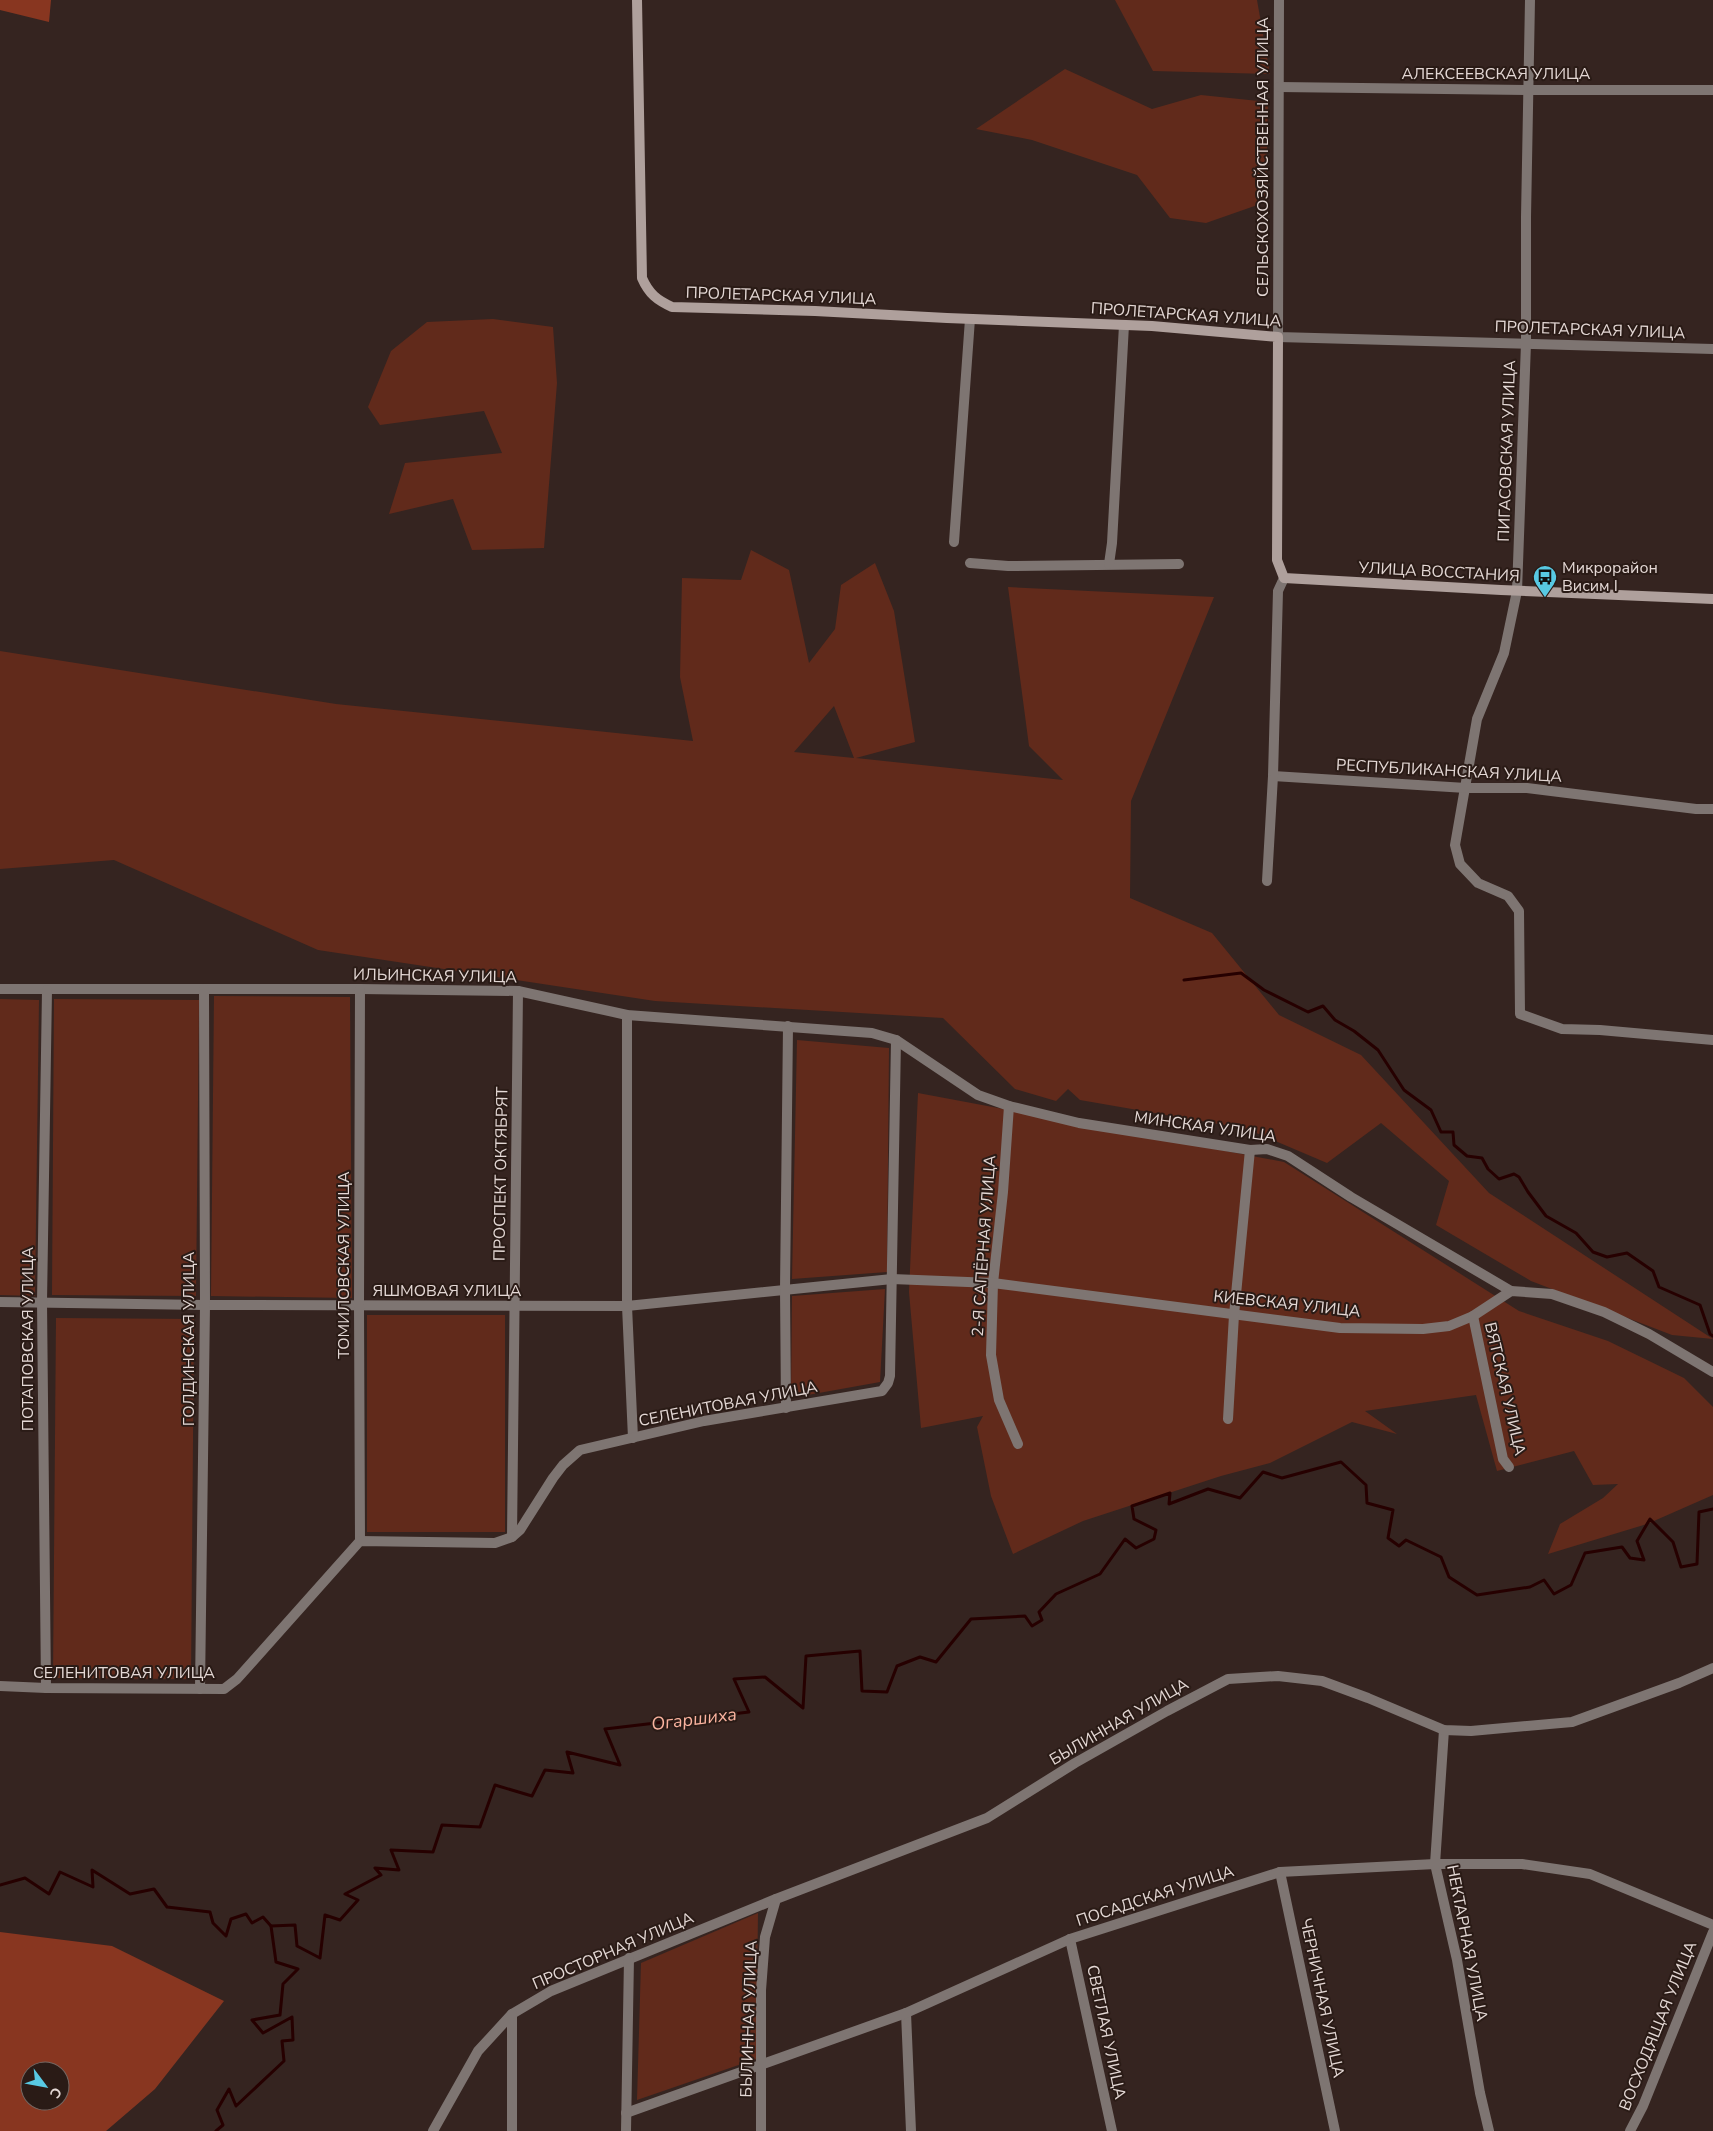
<svg xmlns="http://www.w3.org/2000/svg" width="1713" height="2131" font-family="'Nunito Sans',sans-serif">
  <style>
    .green { fill: #612a1b; fill-rule: evenodd }
    .forest { fill: #883620; fill-rule: evenodd }
    .lines { fill: none; stroke-linecap: round; stroke-linejoin: round }
    .stream { stroke: #260000; stroke-width: 3 }
    .street { stroke: #7e7572; stroke-width: 10 }
    .secondary { stroke: #afa09c; stroke-width: 10 }
    .labels { text-anchor: middle; dominant-baseline: central; stroke-width: 4; stroke-linejoin: round; paint-order: stroke }
    .street-label { font-size: 16px; fill: #e4d8d5; stroke: #2a1b16 }
    .poi-label { font-size: 16px; fill: #e4d8d5; stroke: #2a1b16; text-anchor: start }
    .water-label { font-size: 18px; font-style: italic; fill: #fab39f; stroke: #2a1b16 }
  </style>
  <rect width="100%" height="100%" fill="#352420"/>
  <g class="green">
    <polygon points="1115,0 1257,0 1270,74 1153,71"/>
    <polygon points="1065,69 1152,109 1201,95 1268,102 1266,202 1206,223 1170,218 1137,175 1032,140 976,129"/>
    <polygon points="493,319 553,327 557,383 544,548 472,550 453,499 389,514 405,463 502,453 484,411 380,425 368,407 391,351 427,322"/>
    <path d="M751,550L789,570L809,663L835,629L841,585L875,563L894,611L915,742L856,758L1063,780L1029,746L1008,587L1214,597L1131,801L1130,898L1212,933L1279,1015L1361,1055L1489,1193L1713,1339L1672,1335L1531,1281L1436,1225L1449,1181L1381,1123L1327,1163L1247,1129L1080,1100L1068,1089L1056,1101L1015,1089L943,1018L655,1001L318,950L114,860L0,869V651L336,704L693,741L680,677L682,578L741,580ZM834,706L854,758L794,752Z"/>
    <polygon points="214,996 350,997 352,1298 211,1296"/>
    <polygon points="0,999 39,1000 35,1296 0,1295"/>
    <polygon points="54,999 199,1000 196,1296 52,1295"/>
    <polygon points="797,1040 889,1048 887,1272 792,1279"/>
    <polygon points="918,1093 1284,1162 1519,1311 1608,1341 1684,1378 1713,1407 1713,1495 1647,1524 1548,1554 1560,1524 1603,1498 1618,1484 1593,1485 1574,1451 1497,1471 1476,1395 1365,1411 1397,1434 1352,1422 1270,1463 1221,1476 1083,1521 1013,1554 991,1496 977,1427 983,1416 921,1428 909,1292"/>
    <polygon points="885,1289 880,1382 791,1398 792,1296"/>
    <rect x="367" y="1315" width="138" height="217"/>
    <polygon points="56,1318 194,1319 191,1679 53,1678"/>
    <polygon points="758,1913 756,2059 637,2100 641,1963"/>
  </g>
  <g class="forest">
    <polygon points="0,0 51,0 49,22 0,10"/>
    <path d="M0,1932L112,1946L224,2001L155,2089L106,2131H0ZM30,2071H60V2101H30Z"/>
  </g>
  <g class="lines">
    <g class="stream">
      <polyline points="1184,980 1241,973 1264,990 1308,1012 1323,1006 1335,1020 1354,1031 1378,1050 1404,1090 1431,1110 1441,1132 1453,1132 1454,1145 1467,1156 1482,1158 1488,1169 1499,1179 1514,1174 1519,1177 1528,1192 1546,1216 1576,1233 1593,1252 1607,1257 1627,1253 1653,1271 1659,1287 1700,1305 1710,1334 1713,1336"/>
      <polyline points="0,1885 25,1878 49,1894 60,1872 93,1887 92,1870 130,1894 154,1889 167,1907 210,1912 213,1923 226,1936 231,1919 246,1914 252,1923 263,1917 271,1926"/>
      <polyline points="216,2131 223,2125 217,2110 229,2089 236,2106 284,2061 282,2041 293,2040 292,2017 263,2033 252,2020 280,2015 283,1984 298,1969 276,1962 271,1926 295,1925 297,1946 320,1958 325,1915 340,1920 358,1900 345,1894 381,1875 375,1868 399,1870 391,1850 433,1852 442,1825 480,1827 495,1785 532,1796 545,1770 573,1773 567,1752 620,1765 605,1729 749,1712 734,1679 765,1677 803,1708 806,1656 860,1651 862,1691 887,1692 897,1666 920,1657 936,1662 971,1619 1025,1616 1032,1626 1042,1620 1039,1612 1056,1594 1100,1574 1125,1539 1136,1548 1154,1539 1156,1530 1134,1519 1132,1506 1170,1493 1169,1504 1208,1489 1240,1498 1263,1472 1282,1478 1341,1462 1366,1485 1367,1503 1393,1510 1388,1538 1399,1546 1406,1540 1441,1557 1449,1577 1477,1595 1530,1587 1544,1580 1554,1594 1571,1585 1585,1553 1622,1547 1630,1558 1644,1560 1637,1541 1650,1519 1673,1542 1681,1567 1697,1564 1699,1512 1713,1509"/>
    </g>
    <g class="street">
      <polyline points="1279,0 1278,337 1713,349"/>
      <polyline points="1530,0 1526,217 1526,343 1517,591 1504,653 1477,719 1455,845 1460,864 1478,883 1508,896 1519,911 1520,1014 1562,1029 1600,1030 1713,1040"/>
      <polyline points="1279,87 1529,90 1713,90"/>
      <polyline points="954,542 970,319"/>
      <polyline points="970,563 1008,566 1179,564"/>
      <polyline points="1109,564 1112,543 1124,325"/>
      <polyline points="1273,776 1466,788 1527,788 1696,809 1713,809"/>
      <polyline points="1267,881 1273,776 1278,591 1284,578"/>
      <polyline points="0,989 360,989 518,991 627,1015 872,1033 896,1040 978,1095 1009,1106 1079,1123 1250,1150 1267,1149 1288,1156 1351,1197 1511,1291"/>
      <polyline points="627,1015 627,1306 633,1438"/>
      <polyline points="1009,1106 1003,1192 993,1283 991,1355 999,1400 1018,1444"/>
      <polyline points="0,1302 205,1305 627,1306 892,1279 993,1283 1340,1328 1423,1329 1449,1326 1473,1316 1511,1291 1552,1294 1604,1312 1649,1334 1713,1372"/>
      <polyline points="1473,1316 1503,1459 1509,1467"/>
      <polyline points="786,1408 785,1289 788,1026"/>
      <polyline points="1228,1419 1234,1315 1250,1150"/>
      <polyline points="512,1537 518,991"/>
      <polyline points="360,1541 359,1306 360,989"/>
      <polyline points="0,1686 46,1688 224,1689 237,1679 360,1541 495,1543 512,1537 520,1530 553,1478 563,1465 580,1450 704,1421 882,1391 888,1383 890,1376 896,1040"/>
      <polyline points="46,1688 42,1302 47,990"/>
      <polyline points="200,1689 205,1305 204,989"/>
      <polyline points="1444,1730 1435,1864 1457,1960 1480,2093 1489,2131"/>
      <polyline points="1280,1872 1335,2131"/>
      <polyline points="1070,1939 1112,2131"/>
      <polyline points="906,2013 911,2131"/>
      <polyline points="626,2113 906,2013 1070,1939 1280,1872 1435,1864 1522,1864 1590,1874 1713,1925"/>
      <polyline points="433,2131 478,2051 512,2014 551,1991 776,1899"/>
      <polyline points="512,2131 512,2014"/>
      <polyline points="626,2131 629,1958"/>
      <polyline points="761,2131 761,1990 765,1937 776,1899 987,1818 1075,1763 1167,1711 1228,1679 1278,1676 1322,1681 1368,1698 1444,1730 1471,1731 1572,1722 1679,1683 1713,1668"/>
      <polyline points="1630,2131 1643,2106 1713,1932"/>
    </g>
    <path class="secondary" d="M637,0L642,278C649,294 657,300 672,307L815,311L947,318L1152,326L1278,337L1277,560L1284,578L1501,590L1713,599"/>
  </g>
  <defs>
    <g id="bus-pin" transform="scale(1.25)"><path d="M0 17L-7.5 6A9.5 9.5 0 1 1 7.5 6Z" fill="#58c9e3" stroke="#2a1b16"/><path d="M-5-6H5V4H4V6H2V4H-2V6H-4V4H-5ZM-3.5-4V0h7V-4ZM-3.5 1.2v1.5H-2V1.2ZM2 1.2v1.5H3.5V1.2Z" fill="#111"/></g>
  </defs>
  <g fill-rule="evenodd">
    <use href="#bus-pin" x="1545" y="577"/>
  </g>
  <g class="labels">
    <g class="street-label">
      <text x="1496" y="74">АЛЕКСЕЕВСКАЯ УЛИЦА</text>
      <text transform="translate(1263 157) rotate(-90)">СЕЛЬСКОХОЗЯЙСТВЕННАЯ УЛИЦА</text>
      <text transform="translate(781 296) rotate(2)">ПРОЛЕТАРСКАЯ УЛИЦА</text>
      <text transform="translate(1186 315) rotate(4)">ПРОЛЕТАРСКАЯ УЛИЦА</text>
      <text transform="translate(1590 330) rotate(2)">ПРОЛЕТАРСКАЯ УЛИЦА</text>
      <text transform="translate(1507 451) rotate(-88)">ПИГАСОВСКАЯ УЛИЦА</text>
      <text transform="translate(1439 572) rotate(3)">УЛИЦА ВОССТАНИЯ</text>
      <text transform="translate(1449 771) rotate(3)">РЕСПУБЛИКАНСКАЯ УЛИЦА</text>
      <text transform="translate(435 976) rotate(1)">ИЛЬИНСКАЯ УЛИЦА</text>
      <text transform="translate(1205 1127) rotate(8)">МИНСКАЯ УЛИЦА</text>
      <text transform="translate(501 1174) rotate(-89)">ПРОСПЕКТ ОКТЯБРЯТ</text>
      <text transform="translate(984 1246) rotate(-86)">2-Я САПЁРНАЯ УЛИЦА</text>
      <text transform="translate(344 1265) rotate(-90)">ТОМИЛОВСКАЯ УЛИЦА</text>
      <text x="447" y="1291">ЯШМОВАЯ УЛИЦА</text>
      <text transform="translate(1287 1304) rotate(6)">КИЕВСКАЯ УЛИЦА</text>
      <text transform="translate(28 1339) rotate(-90)">ПОТАПОВСКАЯ УЛИЦА</text>
      <text transform="translate(189 1339) rotate(-90)">ГОЛДИНСКАЯ УЛИЦА</text>
      <text transform="translate(1505 1389) rotate(77)">ВЯТСКАЯ УЛИЦА</text>
      <text transform="translate(728 1404) rotate(-11)">СЕЛЕНИТОВАЯ УЛИЦА</text>
      <text x="124" y="1673">СЕЛЕНИТОВАЯ УЛИЦА</text>
      <text transform="translate(1119 1722) rotate(-30)">БЫЛИННАЯ УЛИЦА</text>
      <text transform="translate(1155 1896) rotate(-18)">ПОСАДСКАЯ УЛИЦА</text>
      <text transform="translate(1467 1943) rotate(79)">НЕКТАРНАЯ УЛИЦА</text>
      <text transform="translate(613 1951) rotate(-23)">ПРОСТОРНАЯ УЛИЦА</text>
      <text transform="translate(1322 1998) rotate(78)">ЧЕРНИЧНАЯ УЛИЦА</text>
      <text transform="translate(749 2019) rotate(-88)">БЫЛИННАЯ УЛИЦА</text>
      <text transform="translate(1658 2026) rotate(-68)">ВОСХОДЯЩАЯ УЛИЦА</text>
      <text transform="translate(1106 2032) rotate(78)">СВЕТЛАЯ УЛИЦА</text>
    </g>
    <g class="poi-label">
      <text x="1562" y="568">Микрорайон<tspan x="1562" dy="18">Висим I</tspan></text>
    </g>
    <g class="water-label">
      <text transform="translate(694 1719) rotate(-7)">Огаршиха</text>
    </g>
  </g>
  <g transform="translate(45 2086) rotate(122)"><circle r="24" fill="#2a1b16" stroke="#746762"/>
  <path d="M0-4L9 19L0 12L-9 19Z" fill="#58c9e3"/>
  <text y="-8" font-size="14" font-weight="bold" text-anchor="middle" fill="#e4d8d5">С</text>
  </g>
</svg>
